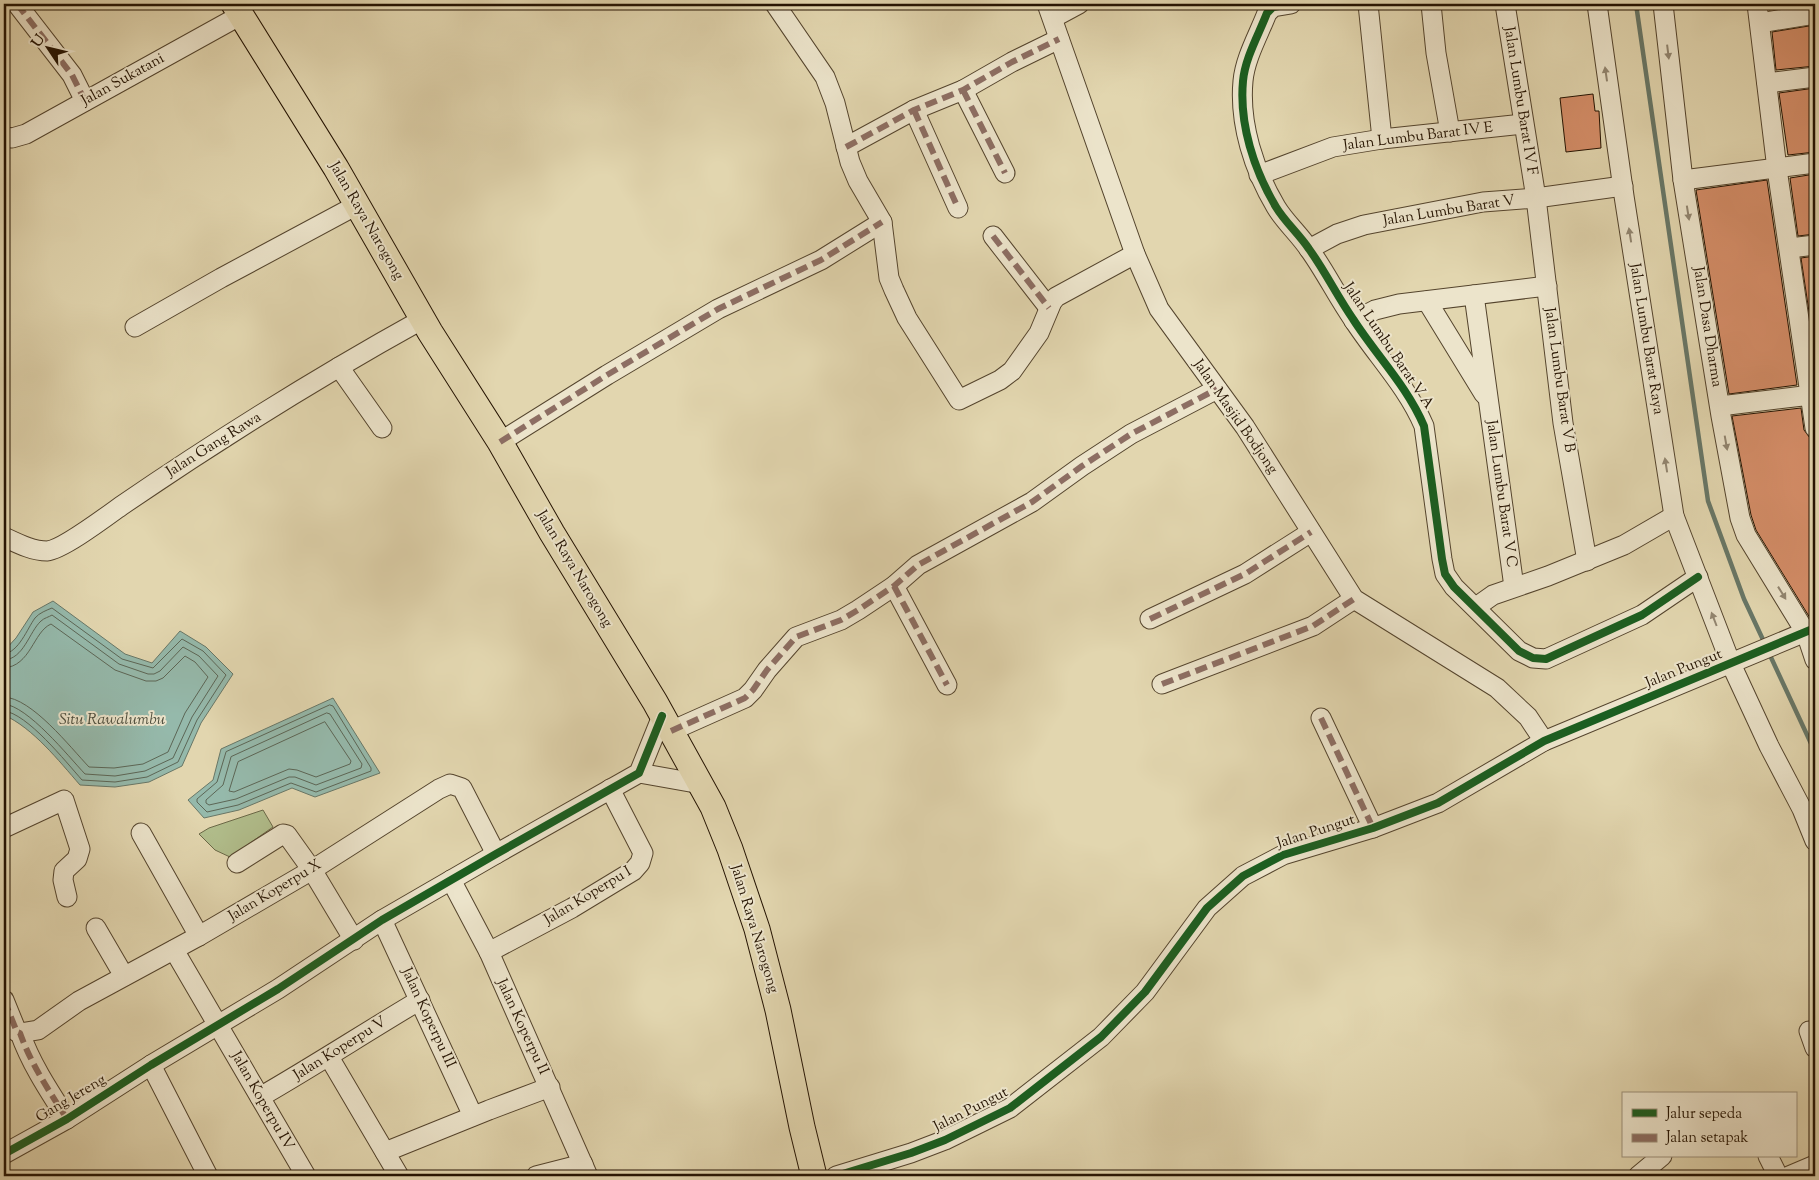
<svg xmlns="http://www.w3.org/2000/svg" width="1819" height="1180" font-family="'Sorts Mill Goudy',serif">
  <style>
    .green { fill: #b1be8c; stroke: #6a6847 }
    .water { fill: #95b9ab; stroke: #687767 }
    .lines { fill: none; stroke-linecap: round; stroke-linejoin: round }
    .shore { stroke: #5c6656; stroke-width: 1 }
    .stream { stroke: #687767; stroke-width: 4.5 }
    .building { fill: #d58e69; stroke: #241302 }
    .minor-casing { stroke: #54442d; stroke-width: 21 }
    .major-casing { stroke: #241302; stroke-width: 27 }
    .minor { stroke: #ece4cb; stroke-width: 19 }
    .major { stroke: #e2d6af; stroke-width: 25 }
    .quiet { stroke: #8d6e63; stroke-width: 6; stroke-dasharray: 12 6; stroke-linecap: butt }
    .cycleway-casing { stroke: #ece4cb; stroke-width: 11 }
    .cycleway { stroke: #1b5e20; stroke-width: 8 }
    .oneway { fill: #928671 }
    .labels { text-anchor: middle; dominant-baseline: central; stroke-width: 4; stroke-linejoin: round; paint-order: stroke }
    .street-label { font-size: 15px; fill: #241302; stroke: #ece4cb }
    .water-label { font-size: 16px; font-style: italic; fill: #4c4d3d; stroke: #ece4cb }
  </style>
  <rect width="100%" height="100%" fill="#e2d6af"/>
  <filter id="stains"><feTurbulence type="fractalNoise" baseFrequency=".004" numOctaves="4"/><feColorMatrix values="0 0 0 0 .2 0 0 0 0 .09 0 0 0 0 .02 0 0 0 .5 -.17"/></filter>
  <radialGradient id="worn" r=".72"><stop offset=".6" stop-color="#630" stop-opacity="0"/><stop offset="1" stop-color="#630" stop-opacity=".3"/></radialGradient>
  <polygon class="green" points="263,810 273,827 230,857 215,850 199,834 209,828"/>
  <g class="water">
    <path d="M53,601L125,654L152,663L180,631L206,647L233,674L201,723L182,766L149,782L115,787L80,785C59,761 33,728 4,715V651L16,638L33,612Z"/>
    <polygon points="333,698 380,773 315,797 292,788 239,810 204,818 188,800 213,780 221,749"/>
  </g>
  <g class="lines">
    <g class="shore">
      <path d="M4,654C19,652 27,629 35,618C39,613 47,610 52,608L122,659L153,668L182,639L203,651L226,675L197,720L178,762L147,777L115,782L82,780C66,762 27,713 4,711"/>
      <path d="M4,660C24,659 29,632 41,621C44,618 49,617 52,615L119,664L148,674H154L160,671L183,647L199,656L218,676L192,717L173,758L145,771L115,776L85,774C68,756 28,706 4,704"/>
      <path d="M4,668C31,666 33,632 51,624L115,670L146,681H156L163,678L185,656L195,662L208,677L185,713L168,752L143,764L114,768L89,767C70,747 32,698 4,697"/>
      <polygon points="330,705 333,706 371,768 371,771 316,792 291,783 238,805 207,812 197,802 197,799 217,782 226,752"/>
      <polygon points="327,713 330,714 362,764 361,768 316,785 295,777 289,777 236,799 209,805 206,803 206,800 223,785 231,757"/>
      <polygon points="325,722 351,761 350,764 316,777 297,770 289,769 234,792 229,791 238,762"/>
    </g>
    <g class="stream">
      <polyline points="1636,4 1708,501 1744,599 1765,644"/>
      <polyline points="1768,651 1815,752"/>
    </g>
  </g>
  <g class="building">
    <polygon points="1768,4 1808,4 1769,10"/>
    <polygon points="1815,25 1815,66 1776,70 1772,32"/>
    <polygon points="1815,88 1815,152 1788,155 1779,93"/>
    <polygon points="1593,94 1595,111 1599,111 1601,148 1566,152 1560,98"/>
    <polygon points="1815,174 1815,234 1798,236 1790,178"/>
    <polygon points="1767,180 1797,385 1729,394 1696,190"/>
    <polygon points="1815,256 1815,352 1801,258"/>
    <polygon points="1801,408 1804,430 1810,438 1811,455 1815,464 1815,617 1810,618 1756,530 1751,515 1732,416"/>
  </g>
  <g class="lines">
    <g class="minor-casing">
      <g id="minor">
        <polyline points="17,4 72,75 85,101"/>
        <polyline points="775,4 825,77 835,103 850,162 858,181 882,222 889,278 894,290 907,318 959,400 1000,380 1012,371 1039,333 1052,302 1056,297 1135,254"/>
        <polyline points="1047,4 1135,254 1159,309 1245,427 1354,599 1497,688 1528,717 1544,741"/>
        <path d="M1291,4L1273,7L1267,13C1259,34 1245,58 1243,81C1239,124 1254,170 1276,207C1285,222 1299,234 1309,249C1325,271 1337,296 1353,319C1376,355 1407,386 1424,426L1442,559L1445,574L1454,587L1519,651L1533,658L1546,659L1642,615L1698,577"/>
        <polyline points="1368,4 1382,139"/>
        <polyline points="1431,4 1436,53 1450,132"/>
        <polyline points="1505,4 1536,198 1563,423 1587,561"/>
        <polyline points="1597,4 1624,196 1674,516 1731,664 1769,746 1802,809 1815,841"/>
        <polyline points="1663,4 1683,180 1721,416 1740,518 1746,535 1806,633 1815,660"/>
        <polyline points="1757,4 1777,169 1815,428"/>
        <polyline points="1053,18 1079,4"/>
        <polyline points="1760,23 1815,14"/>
        <polyline points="1767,83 1815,77"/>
        <polyline points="963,90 1005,173"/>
        <polyline points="914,110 958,208"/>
        <polyline points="4,137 12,138 26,134 241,15"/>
        <polyline points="846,147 914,110 963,90 1012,62 1059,39"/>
        <polyline points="1259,175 1333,147 1382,139 1523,124"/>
        <polyline points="1683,180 1815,163"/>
        <polyline points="993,236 1049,308"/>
        <polyline points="1790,248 1815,245"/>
        <polyline points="1309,249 1337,234 1364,225 1483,202 1536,198 1623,186"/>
        <polyline points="1474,295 1514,587"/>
        <polyline points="1427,301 1484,394"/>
        <polyline points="1354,321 1375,310 1399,304 1547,286"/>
        <polyline points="135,327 221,278 357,205"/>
        <polyline points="339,367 382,428"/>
        <polyline points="1720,406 1811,395"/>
        <polyline points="500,442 607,375 718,309 821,260 882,222"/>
        <path d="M4,537C17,543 32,551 47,551C62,550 107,516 121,506C219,439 320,376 423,319"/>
        <polyline points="894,586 947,685"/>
        <polyline points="1476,607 1493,595 1548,576 1624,545 1674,516"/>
        <polyline points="1150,619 1245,574 1311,532"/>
        <polyline points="1162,684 1313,626 1354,599"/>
        <polyline points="1321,718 1373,828"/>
        <polyline points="671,731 745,698 753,690 767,670 796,637 841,620 858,610 894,586 918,565 1032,502 1082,466 1131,434 1217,389"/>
        <polyline points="639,773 701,784"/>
        <polyline points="4,828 64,800 80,849 77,859 64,871 63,880 67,897"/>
        <polyline points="141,833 199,936"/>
        <polyline points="237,863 283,834 287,835 312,870 354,940"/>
        <polyline points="451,880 489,952 588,1176"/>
        <polyline points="382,920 473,1116"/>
        <polyline points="96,928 124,976"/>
        <polyline points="174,950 306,1176"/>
        <polyline points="489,952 572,908 633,871 640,863 643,853 610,789"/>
        <path d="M4,1000L17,1032L20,1033C31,1064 49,1091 67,1119"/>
        <polyline points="1809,1031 1815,1048"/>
        <polyline points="20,1033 38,1030 79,1001 199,936 312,870 439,789 450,784 462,788 496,854"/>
        <polyline points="329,1057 399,1176"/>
        <polyline points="151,1065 208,1176"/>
        <path d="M260,1097C314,1066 366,1032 420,1000"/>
        <polyline points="385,1152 489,1110 550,1087"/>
        <polyline points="4,1154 67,1119 151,1065 278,989 382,920 496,854 639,773 662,716"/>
        <polyline points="1768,1156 1778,1176"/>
        <polyline points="536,1176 583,1164"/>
        <polyline points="836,1176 911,1153 945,1140 1010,1108 1101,1037 1145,992 1207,908 1243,876 1283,855 1373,828 1438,803 1544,741 1815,628"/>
        <polyline points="1638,1176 1662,1156"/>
        <polyline points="1789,1176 1815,1165"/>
      </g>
    </g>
    <g class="major-casing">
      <polyline id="major" points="234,4 336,168 430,332 500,442 552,533 655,702 713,807 730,849 757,929 778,1010 802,1127 814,1176"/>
    </g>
    <use href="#minor" class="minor"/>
    <use href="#major" class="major"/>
    <g class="quiet">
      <polyline points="17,4 72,75 85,101"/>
      <polyline points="963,90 1005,173"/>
      <polyline points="914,110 958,208"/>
      <polyline points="846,147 914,110 963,90 1012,62 1059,39"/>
      <polyline points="993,236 1049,308"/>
      <polyline points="500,442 607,375 718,309 821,260 882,222"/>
      <polyline points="894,586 947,685"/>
      <polyline points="1150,619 1245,574 1311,532"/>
      <polyline points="1162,684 1313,626 1354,599"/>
      <polyline points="1321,718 1373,828"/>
      <polyline points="671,731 745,698 753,690 767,670 796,637 841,620 858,610 894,586 918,565 1032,502 1082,466 1131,434 1217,389"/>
      <path d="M4,1000L17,1032L20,1033C31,1064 49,1091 67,1119L63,1121"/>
    </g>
    <g class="cycleway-casing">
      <g id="cycleway">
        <path d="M1291,4L1273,7L1267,13C1259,34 1245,58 1243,81C1239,124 1254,170 1276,207C1285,222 1299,234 1309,249C1325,271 1337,296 1353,319C1376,355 1407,386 1424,426L1442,559L1445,574L1454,587L1519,651L1533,658L1546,659L1642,615L1698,577"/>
        <polyline points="4,1154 67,1119 151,1065 278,989 382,920 496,854 639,773 662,716"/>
        <polyline points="836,1176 911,1153 945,1140 1010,1108 1101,1037 1145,992 1207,908 1243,876 1283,855 1373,828 1438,803 1544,741 1815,628"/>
      </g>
    </g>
    <use href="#cycleway" class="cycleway"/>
  </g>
  <defs><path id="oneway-solid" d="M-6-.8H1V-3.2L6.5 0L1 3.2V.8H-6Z" transform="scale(1.25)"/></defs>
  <g class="oneway">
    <use href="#oneway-solid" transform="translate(1668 52) rotate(83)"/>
    <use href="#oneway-solid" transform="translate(1606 74) rotate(-98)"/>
    <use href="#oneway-solid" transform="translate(1688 213) rotate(81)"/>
    <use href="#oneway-solid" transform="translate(1630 235) rotate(-99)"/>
    <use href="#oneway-solid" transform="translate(1726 443) rotate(80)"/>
    <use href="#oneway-solid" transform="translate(1666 465) rotate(-99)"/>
    <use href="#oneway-solid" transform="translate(1782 593) rotate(58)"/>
    <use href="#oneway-solid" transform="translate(1714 619) rotate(-111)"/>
  </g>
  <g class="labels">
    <g class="street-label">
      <text transform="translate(123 80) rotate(-29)">Jalan Sukatani</text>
      <text transform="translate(1520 101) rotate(81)">Jalan Lumbu Barat IV F</text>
      <text transform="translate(1418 137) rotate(-7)">Jalan Lumbu Barat IV E</text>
      <text transform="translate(1449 211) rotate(-9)">Jalan Lumbu Barat V</text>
      <text transform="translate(366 221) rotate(60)">Jalan Raya Narogong</text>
      <text transform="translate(1707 327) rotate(81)">Jalan Dasa Dharma</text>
      <text transform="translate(1646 339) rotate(81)">Jalan Lumbu Barat Raya</text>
      <text transform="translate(1388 346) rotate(56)">Jalan Lumbu Barat V A</text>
      <text transform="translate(1559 380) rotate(82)">Jalan Lumbu Barat V B</text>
      <text transform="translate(1235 417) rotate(55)">Jalan Masjid Bodjong</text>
      <text transform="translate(214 445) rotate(-32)">Jalan Gang Rawa</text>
      <text transform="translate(1501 494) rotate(82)">Jalan Lumbu Barat V C</text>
      <text transform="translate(574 569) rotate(59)">Jalan Raya Narogong</text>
      <text transform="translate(1684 669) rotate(-22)">Jalan Pungut</text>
      <text transform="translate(1316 832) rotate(-18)">Jalan Pungut</text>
      <text transform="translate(275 891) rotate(-31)">Jalan Koperpu X</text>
      <text transform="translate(588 896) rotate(-31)">Jalan Koperpu I</text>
      <text transform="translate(754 929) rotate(73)">Jalan Raya Narogong</text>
      <text transform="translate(428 1018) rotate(65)">Jalan Koperpu III</text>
      <text transform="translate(522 1027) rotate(65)">Jalan Koperpu II</text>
      <text transform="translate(340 1049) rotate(-32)">Jalan Koperpu V</text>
      <text transform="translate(71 1099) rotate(-31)">Gang Jereng</text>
      <text transform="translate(262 1101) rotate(60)">Jalan Koperpu IV</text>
      <text transform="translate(971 1110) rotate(-27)">Jalan Pungut</text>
    </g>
    <g class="water-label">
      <text x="112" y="720">Situ Rawalumbu</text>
    </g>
  </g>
  <rect width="1819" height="1180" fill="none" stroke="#e2d6af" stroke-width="20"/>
  <rect x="5" y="5" width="1809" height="1170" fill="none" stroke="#241302" stroke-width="2.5"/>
  <rect x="10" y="10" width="1799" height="1160" fill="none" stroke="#241302"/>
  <rect x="1622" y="1092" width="175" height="65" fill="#ece4cb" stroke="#9c907b"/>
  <rect x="1632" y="1109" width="25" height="8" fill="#1b5e20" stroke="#9c907b"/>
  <text x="1666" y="1118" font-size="15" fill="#241302">Jalur sepeda</text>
  <rect x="1632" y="1134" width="25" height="8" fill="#8d6e63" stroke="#9c907b"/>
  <text x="1666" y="1142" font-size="15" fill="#241302">Jalan setapak</text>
  <g transform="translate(48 48) rotate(305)" stroke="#ece4cb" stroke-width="4" paint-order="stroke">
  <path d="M0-4L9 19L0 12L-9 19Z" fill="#241302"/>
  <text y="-8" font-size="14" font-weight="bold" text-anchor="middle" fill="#241302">U</text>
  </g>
  <rect width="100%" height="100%" filter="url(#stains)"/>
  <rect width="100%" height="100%" fill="url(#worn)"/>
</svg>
